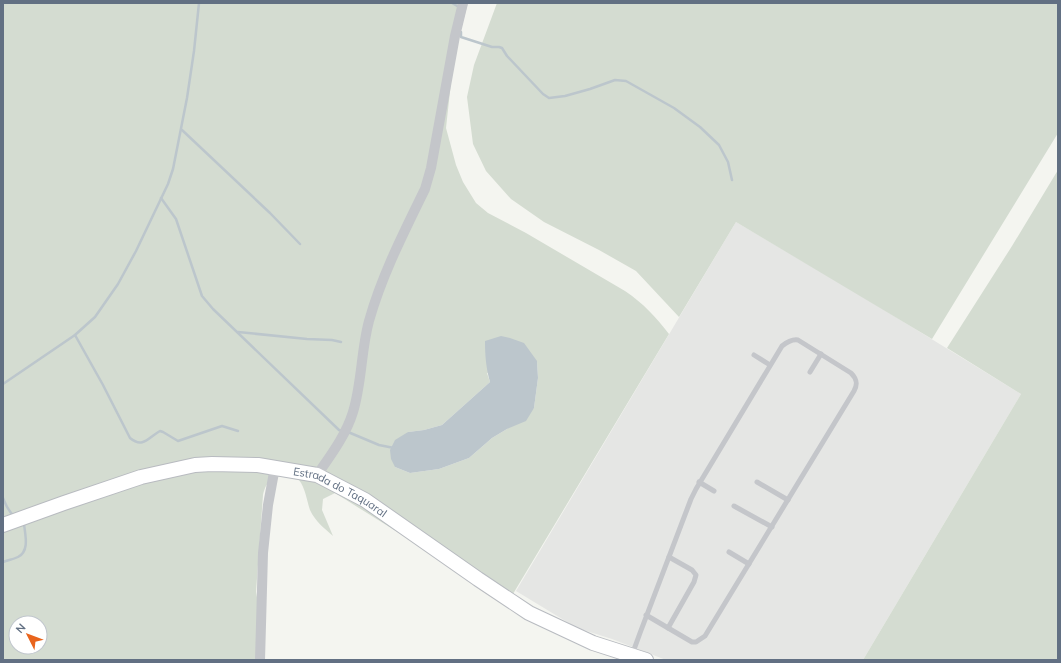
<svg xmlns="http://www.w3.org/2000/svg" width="1061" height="663" font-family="Mulish,sans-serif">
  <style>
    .built { fill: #e5e6e4 }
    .green { fill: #d4dcd1; fill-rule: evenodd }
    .water { fill: #bcc6cc }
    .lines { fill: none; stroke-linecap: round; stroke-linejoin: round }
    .stream { stroke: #bcc6cc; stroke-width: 2.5 }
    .secondary-casing { stroke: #b8bbc0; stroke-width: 16 }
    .lane { stroke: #c4c6ca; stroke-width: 5 }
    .street { stroke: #c4c6ca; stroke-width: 10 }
    .secondary { stroke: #fff; stroke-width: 14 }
    .labels { text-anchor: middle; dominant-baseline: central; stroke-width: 4; stroke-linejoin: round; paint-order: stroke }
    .street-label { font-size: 11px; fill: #627083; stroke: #fff }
  </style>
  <rect width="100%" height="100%" fill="#f4f5f0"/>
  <polygon class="built" points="736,222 860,295 1021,394 863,660 666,660 612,639 577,628 516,591"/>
  <g class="green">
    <path d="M3,3H468L454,55L446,128L456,165L463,182L476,203L488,213L526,233L625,291C644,304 655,316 669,334L507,604L484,591L415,543L335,493L323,499L322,510L333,536C324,528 315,521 310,510C307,501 305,487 299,480C293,473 276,475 270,481C266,484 264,490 263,495L256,592L263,630L260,660H3ZM537,361L538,378L534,408L507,429L492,438L469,458L439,469L410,473L395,467L408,432L424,430L442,425L490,382L487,373ZM16,623H40V647H16Z"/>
    <polygon points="497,3 1058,3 1058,133 932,339 736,222 679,317 636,271 599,250 544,222 511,199 486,171 473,144 467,97 474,65"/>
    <polygon points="1058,170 1058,660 863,660 1021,394 947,348 1012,246"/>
  </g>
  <path class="water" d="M501,336L510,338L524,343L537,361L538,378L534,408L526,421L507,429L492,438L469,458L439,469L410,473L395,467L391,459L390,450L395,440L408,432L424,430L442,425L490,382C486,368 485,355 485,341Z"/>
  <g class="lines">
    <g class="stream">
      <polyline points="452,3 459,7"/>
      <polyline points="461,32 461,37 492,47 499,47 502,48 507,56 543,94 549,98 565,96 590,89 615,80 626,81 674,108 700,127 719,145 728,162 732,180"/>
      <polyline points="182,130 270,213 300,244"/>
      <polyline points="161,198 176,219 202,296 213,309 339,430 342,431"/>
      <polyline points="238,332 307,339 332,340 341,342"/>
      <path d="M75,335L103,385L130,438C143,449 149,437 160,431L163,432L178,441L222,426L238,431"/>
      <polyline points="3,384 75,335 95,317 118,284 136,251 168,184 173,169 187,98 194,51 199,3"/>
      <polyline points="348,432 379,445 394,448"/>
      <path d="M3,498C6,505 8,511 14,516"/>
      <path d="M3,562C8,560 14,559 18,557C30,551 25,534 24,524L22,523"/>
    </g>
    <g class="secondary-casing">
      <g id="secondary">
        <path id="s1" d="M3,525L64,503L141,477L195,465L212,464L258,465L317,475L365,500L478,579L529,613L593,643L646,660"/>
      </g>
    </g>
    <g class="lane">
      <polyline points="754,355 770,365"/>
      <polyline points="810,372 821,354"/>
      <polyline points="699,482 714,491"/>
      <polyline points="757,482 788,500"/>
      <polyline points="734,506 772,527"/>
      <polyline points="729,552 749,564"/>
      <polyline points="668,628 694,582 696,575 692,570 669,557"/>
      <path d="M632,655L640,633L691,499L696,489L782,346C787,342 792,339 798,340L851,373C857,379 858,384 854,391L705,636L696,642H692L646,615"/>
    </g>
    <g class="street">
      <path d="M317,475C331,455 346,435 353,412C362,383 361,350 369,321C382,275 404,232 425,189L431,168L455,36L463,3"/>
      <polyline points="260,660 263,553 268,505 275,467"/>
    </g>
    <use href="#secondary" class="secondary"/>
  </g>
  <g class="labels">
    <g class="street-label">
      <text stroke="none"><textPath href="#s1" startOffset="352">Estrada do Taquaral</textPath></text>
    </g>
  </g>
  <rect width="1061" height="663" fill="none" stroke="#627083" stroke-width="8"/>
  <g transform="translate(28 635) rotate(312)"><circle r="19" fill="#ffffff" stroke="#c0c6cd"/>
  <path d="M0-3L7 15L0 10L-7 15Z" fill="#e9641c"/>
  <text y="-6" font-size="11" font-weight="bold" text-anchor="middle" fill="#627083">N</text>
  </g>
</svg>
